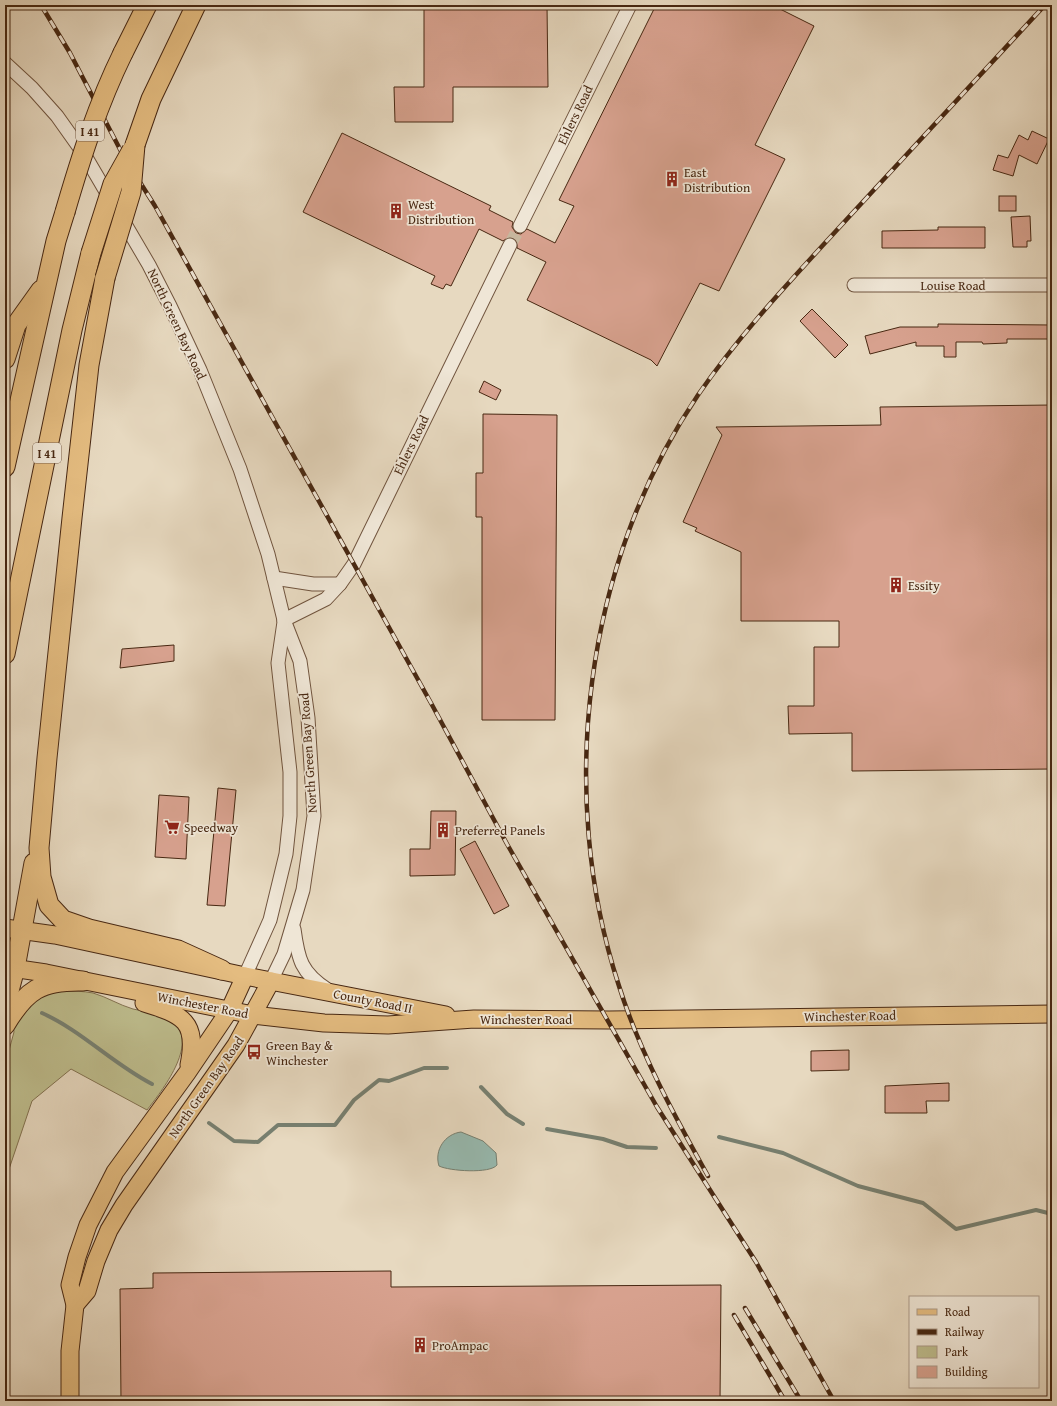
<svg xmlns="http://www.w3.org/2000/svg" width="1057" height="1406" font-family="'Gentium Book Plus',serif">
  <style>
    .green { fill: #bebd8d; stroke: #837250 }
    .water { fill: #97bab0; stroke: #778071 }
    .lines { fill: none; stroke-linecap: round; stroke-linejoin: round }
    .stream { stroke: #778071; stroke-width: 4 }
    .building { fill: #d7a18e; stroke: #482812 }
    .minor-tunnel { stroke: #c7b69d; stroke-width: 13; stroke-dasharray: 13 6; stroke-linecap: butt }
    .minor-casing { stroke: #70543e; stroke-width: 15 }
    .major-casing { stroke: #482812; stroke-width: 19 }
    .highway-casing { stroke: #482812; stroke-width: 21 }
    .minor { stroke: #efe6d6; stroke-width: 13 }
    .major { stroke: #e4bc80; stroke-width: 17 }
    .highway { stroke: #e4bc80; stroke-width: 19 }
    .rail-casing { stroke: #482812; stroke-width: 4.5 }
    .rail { stroke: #efe6d6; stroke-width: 3; stroke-dasharray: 9; stroke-linecap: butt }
    .highway-bridge-casing { stroke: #482812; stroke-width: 21; stroke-linecap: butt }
    .highway-bridge { stroke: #e4bc80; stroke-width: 19 }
    .labels { text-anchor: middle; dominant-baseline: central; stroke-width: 3.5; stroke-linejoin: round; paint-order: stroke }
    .shield { fill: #efe6d6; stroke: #7a614d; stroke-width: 1 }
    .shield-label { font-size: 12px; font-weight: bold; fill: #482812 }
    .street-label { font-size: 13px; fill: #482812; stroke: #efe6d6 }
    .poi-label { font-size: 13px; fill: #482812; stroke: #efe6d6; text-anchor: start }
  </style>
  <rect width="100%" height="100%" fill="#e7d9c0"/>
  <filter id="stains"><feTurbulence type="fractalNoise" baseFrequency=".005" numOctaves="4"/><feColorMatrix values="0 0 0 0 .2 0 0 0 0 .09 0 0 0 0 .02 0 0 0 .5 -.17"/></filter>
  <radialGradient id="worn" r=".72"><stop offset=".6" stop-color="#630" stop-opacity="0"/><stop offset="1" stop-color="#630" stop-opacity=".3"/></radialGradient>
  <path class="green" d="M63,991C73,991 83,991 93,993C107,997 119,1005 133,1009C147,1012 161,1013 173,1022C200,1043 161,1092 147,1110L71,1069L32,1101L5,1181V1065L14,1032L13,1025C29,1002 33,995 63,991Z"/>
  <path class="water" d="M461,1132L483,1141L496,1153L497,1165C490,1174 449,1171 439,1166C434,1150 445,1134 461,1132Z"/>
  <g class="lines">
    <g class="stream">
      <path d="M42,1013C82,1031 113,1064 152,1084"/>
      <polyline points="481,1087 507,1114 523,1124"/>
      <polyline points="209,1123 234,1141 258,1142 278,1125 335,1125 354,1100 379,1080 389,1081 424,1068 447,1068"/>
      <polyline points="547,1129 603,1139 627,1147 656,1148"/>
      <polyline points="719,1137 783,1153 858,1186 923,1203 956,1229 1036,1210 1052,1214"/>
    </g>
  </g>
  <g class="building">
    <polygon points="424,5 547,5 548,87 453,87 453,122 395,122 394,87 424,87"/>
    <polygon points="656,5 772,5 814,26 755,145 785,159 719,291 700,283 657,366 651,360 527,300 546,262 517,248 517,241 513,238 509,237 503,241 479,229 451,286 446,284 443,289 431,284 435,276 303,212 342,133 491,206 489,210 513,222 512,227 516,233 521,234 527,229 555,243 574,206 559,200"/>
    <polygon points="1032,131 1049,139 1037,164 1019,155 1013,176 993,170 998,155 1008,158 1019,135 1028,140"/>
    <rect x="999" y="196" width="17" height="15"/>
    <polygon points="1030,216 1031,241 1027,241 1027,247 1013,247 1011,217"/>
    <polygon points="938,227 985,227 985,248 882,248 882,231 938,230"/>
    <polygon points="812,309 848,345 835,358 800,321"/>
    <polygon points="938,324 1052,325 1052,339 1007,339 1007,343 983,344 982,342 956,342 956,357 944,357 944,346 916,346 916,342 870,354 865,336 900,327 938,327"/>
    <polygon points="484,381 501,390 496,400 479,392"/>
    <polygon points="1052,405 1052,769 852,771 852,733 789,734 788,706 814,706 814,647 839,647 839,621 741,621 741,552 695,531 697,528 683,522 722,435 716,427 881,425 880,407"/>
    <polygon points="483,414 557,415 555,720 482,720 482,517 476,517 476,473 483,473"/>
    <polygon points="174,645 174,661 120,668 122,649"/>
    <polygon points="218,788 236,790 225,906 207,905"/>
    <polygon points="159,795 189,797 186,859 155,857"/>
    <polygon points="431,811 456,811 455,875 410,876 410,849 430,849"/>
    <polygon points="475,841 509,906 494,914 460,849"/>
    <polygon points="849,1050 849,1070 811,1071 811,1051"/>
    <polygon points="949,1083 949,1101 926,1101 927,1113 885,1113 885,1086"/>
    <polygon points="391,1271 391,1287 721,1285 720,1401 121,1401 120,1289 153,1288 153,1273"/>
  </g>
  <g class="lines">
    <polyline class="minor-tunnel" points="510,245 520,226"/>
    <g class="minor-casing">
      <g id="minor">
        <polyline points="5,63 32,88 57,116 84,154 149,265 170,306 200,370 240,469 268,554 284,620 300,661 308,718 314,816 303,890 284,954 271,981"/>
        <polyline points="520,226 630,5"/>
        <polyline points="854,285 1052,285"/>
        <polyline points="274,578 313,584 340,584"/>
        <polyline points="284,620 326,599 340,584 354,564 510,245"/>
        <path d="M294,929C298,959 301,973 328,990"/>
        <polyline points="245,976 270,920 286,854 290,816 290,772 278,663 284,622"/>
      </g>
    </g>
    <g class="major-casing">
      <g id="major">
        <polyline points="5,928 55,935 245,976 446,1015"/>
        <polyline points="5,967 46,973 253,1015 324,1023 388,1025 474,1019 609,1020 1052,1014"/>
        <path d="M144,1003C183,1015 198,1021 189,1065"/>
        <polyline points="75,1305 87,1291 96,1261 109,1230 124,1205 236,1045 271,981"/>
        <polyline points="70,1401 70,1351 75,1305 70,1285 77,1257 88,1225 115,1172 187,1073 229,1011 245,976"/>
      </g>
    </g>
    <g class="highway-casing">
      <g id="highway">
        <polyline points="123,53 147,5"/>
        <polyline points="135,145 151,99 196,5"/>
        <polyline points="105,278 89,365 72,518 47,758 39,848 41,877 49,905 63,920 89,929 178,950 222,970"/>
        <polyline points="5,359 16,325 41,290"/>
        <polyline points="5,467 56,241 65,212"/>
        <polyline points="5,654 72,330 91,253"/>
        <polyline points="5,1006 15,968 34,863"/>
        <path d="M5,1025C26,990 41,980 83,981"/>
      </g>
    </g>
    <use href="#minor" class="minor"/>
    <use href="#major" class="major"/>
    <use href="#highway" class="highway"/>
    <g class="rail-casing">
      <g id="rail">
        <polyline points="41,5 70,53 124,157 155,206 431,703 507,844 657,1107 756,1262 834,1401"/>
        <path d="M708,1176C674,1115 640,1053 619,986C556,794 584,563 698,395C742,331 795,276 847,219C913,148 979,76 1045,5"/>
        <polyline points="745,1308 801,1401"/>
        <polyline points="734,1315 785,1401"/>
      </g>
    </g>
    <use href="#rail" class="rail"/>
    <g class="highway-bridge-casing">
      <g id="highway-bridge">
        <path d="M65,212C81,157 98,104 123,53"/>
        <polyline points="91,253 113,184 132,150"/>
        <polyline points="105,278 131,192 135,145"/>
      </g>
    </g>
    <use href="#highway-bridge" class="highway-bridge"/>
  </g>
  <defs>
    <g id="building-bare" transform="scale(1.2)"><path d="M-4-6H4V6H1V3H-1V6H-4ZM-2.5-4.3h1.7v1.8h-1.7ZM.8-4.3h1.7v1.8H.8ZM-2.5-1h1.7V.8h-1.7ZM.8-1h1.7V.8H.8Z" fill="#8f2418" stroke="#efe6d6" stroke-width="2.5" paint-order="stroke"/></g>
    <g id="supermarket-bare" transform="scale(1.2)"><path d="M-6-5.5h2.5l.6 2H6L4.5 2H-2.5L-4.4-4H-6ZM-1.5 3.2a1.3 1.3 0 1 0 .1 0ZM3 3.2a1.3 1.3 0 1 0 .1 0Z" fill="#8f2418" stroke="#efe6d6" stroke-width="2.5" paint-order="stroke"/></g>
    <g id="bus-bare" transform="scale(1.2)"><path d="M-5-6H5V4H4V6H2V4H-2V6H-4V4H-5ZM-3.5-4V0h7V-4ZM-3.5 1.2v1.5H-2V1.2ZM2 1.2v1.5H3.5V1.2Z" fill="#8f2418" stroke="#efe6d6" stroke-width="2.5" paint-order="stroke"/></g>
  </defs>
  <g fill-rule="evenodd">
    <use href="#building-bare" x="672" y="179"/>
    <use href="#building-bare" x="396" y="211"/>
    <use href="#building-bare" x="896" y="585"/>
    <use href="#supermarket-bare" x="172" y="827"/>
    <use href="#building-bare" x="443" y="830"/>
    <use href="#bus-bare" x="254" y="1052"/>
    <use href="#building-bare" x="420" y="1345"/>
  </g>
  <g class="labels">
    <g class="shield">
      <rect x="76" y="121" width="28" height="20" rx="3"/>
      <rect x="33" y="443" width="28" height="20" rx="3"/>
    </g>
    <g class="shield-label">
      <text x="90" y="131">I 41</text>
      <text x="47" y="453">I 41</text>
    </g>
    <g class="street-label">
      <text transform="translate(575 115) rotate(-64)">Ehlers Road</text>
      <text x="953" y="285">Louise Road</text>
      <text transform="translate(177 324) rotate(65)">North Green Bay Road</text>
      <text transform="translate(411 445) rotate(-64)">Ehlers Road</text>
      <text transform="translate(308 753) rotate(-94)">North Green Bay Road</text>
      <text transform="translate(373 1001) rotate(11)">County Road II</text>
      <text transform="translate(203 1005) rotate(11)">Winchester Road</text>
      <text transform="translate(850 1016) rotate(-1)">Winchester Road</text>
      <text x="526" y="1019">Winchester Road</text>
      <text transform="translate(206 1087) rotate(-55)">North Green Bay Road</text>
    </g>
    <g class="poi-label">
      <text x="684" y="172">East<tspan x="684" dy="15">Distribution</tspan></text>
      <text x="408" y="204">West<tspan x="408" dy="15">Distribution</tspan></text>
      <text x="908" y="585">Essity</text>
      <text x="184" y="827">Speedway</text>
      <text x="455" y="830">Preferred Panels</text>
      <text x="266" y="1045">Green Bay &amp;<tspan x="266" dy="15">Winchester</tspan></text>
      <text x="432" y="1345">ProAmpac</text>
    </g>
  </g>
  <rect width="1057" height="1406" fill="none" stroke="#e7d9c0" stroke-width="20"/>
  <rect x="6" y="6" width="1045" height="1394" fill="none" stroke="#482812" stroke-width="2"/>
  <rect x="10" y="10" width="1037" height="1386" fill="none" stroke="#482812"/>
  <rect x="909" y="1296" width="130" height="92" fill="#efe6d6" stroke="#ac9a88"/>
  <rect x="917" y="1309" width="20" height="6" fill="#e4bc80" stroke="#ac9a88"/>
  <text x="945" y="1316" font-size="12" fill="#482812">Road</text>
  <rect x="917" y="1329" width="20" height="6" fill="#482812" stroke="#ac9a88"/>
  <text x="945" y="1336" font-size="12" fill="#482812">Railway</text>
  <rect x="917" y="1346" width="20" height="12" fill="#bebd8d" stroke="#ac9a88"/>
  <text x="945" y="1356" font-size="12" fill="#482812">Park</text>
  <rect x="917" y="1366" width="20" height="12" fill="#d7a18e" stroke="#ac9a88"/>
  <text x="945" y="1376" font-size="12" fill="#482812">Building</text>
  <rect width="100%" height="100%" filter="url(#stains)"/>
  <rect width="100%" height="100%" fill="url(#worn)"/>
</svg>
